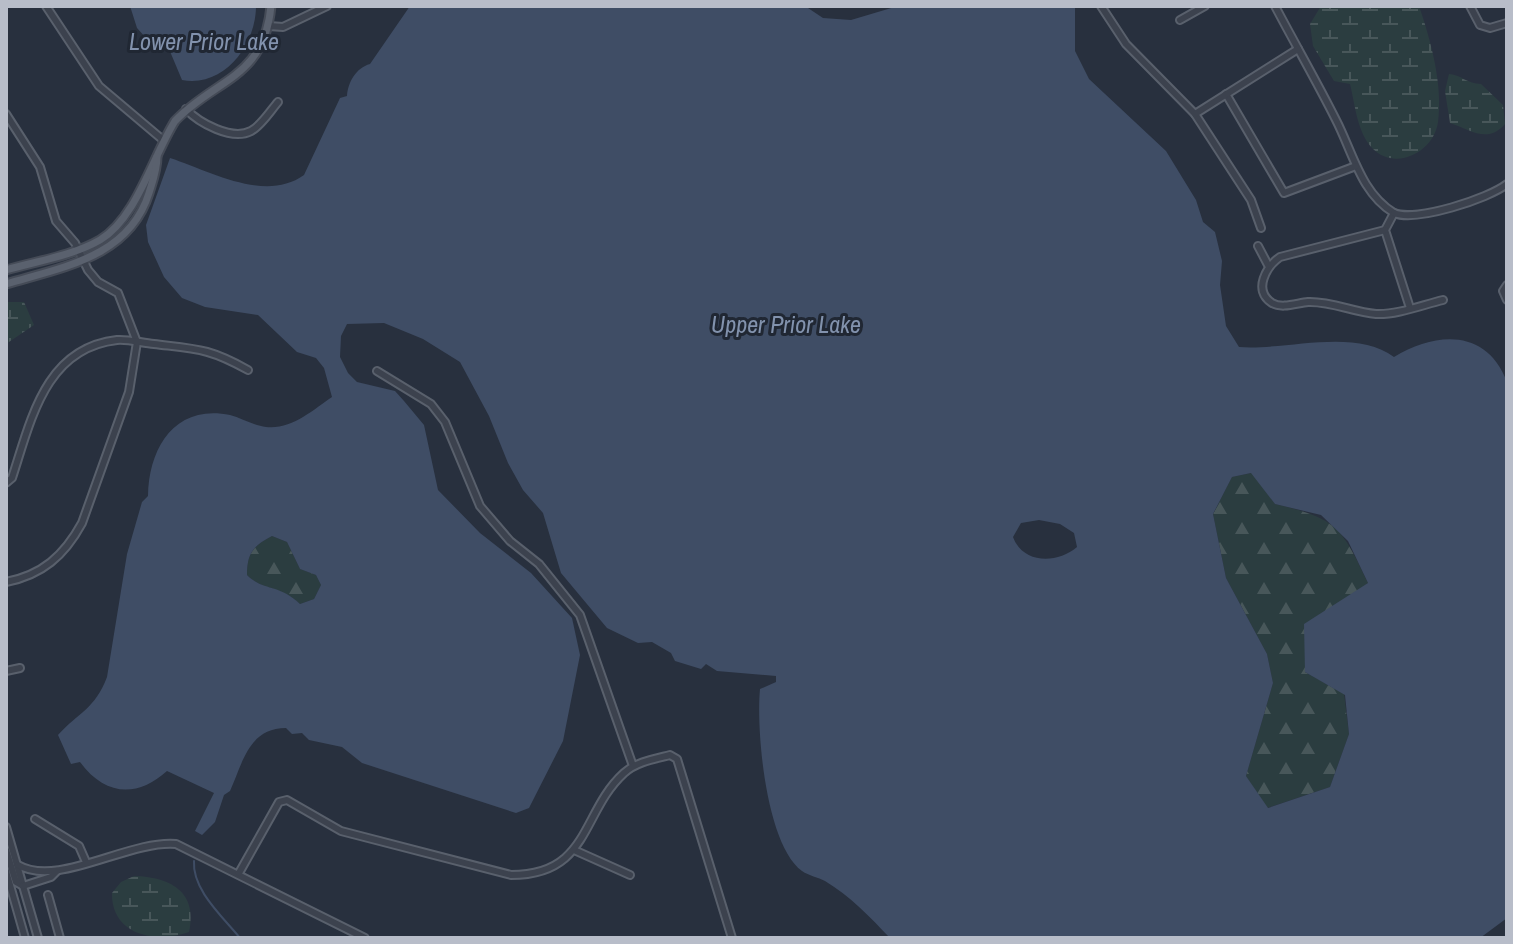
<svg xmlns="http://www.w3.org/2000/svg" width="1513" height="944" font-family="'Archivo Narrow',sans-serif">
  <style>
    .forest { fill: url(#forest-firs) }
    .wetland { fill: url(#wetland-marsh) }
    .water { fill: #3f4d65; fill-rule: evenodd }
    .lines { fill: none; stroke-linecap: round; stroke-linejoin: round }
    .stream { stroke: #3f4d65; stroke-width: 2 }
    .minor-casing { stroke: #59606c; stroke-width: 10 }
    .major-casing { stroke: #454b57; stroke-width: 11 }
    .minor { stroke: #3c424e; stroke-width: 6 }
    .major { stroke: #5a616e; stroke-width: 7 }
    .labels { text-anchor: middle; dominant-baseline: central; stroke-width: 6; stroke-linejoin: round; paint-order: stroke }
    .water-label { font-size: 24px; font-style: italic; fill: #8292ad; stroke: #202733 }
  </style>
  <defs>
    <pattern id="forest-firs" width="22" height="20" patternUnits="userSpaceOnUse" patternTransform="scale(2)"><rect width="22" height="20" fill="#2b3d40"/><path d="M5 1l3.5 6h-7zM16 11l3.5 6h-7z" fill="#48575a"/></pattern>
    <pattern id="wetland-marsh" width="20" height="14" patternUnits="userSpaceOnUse" patternTransform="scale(2)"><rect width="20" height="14" fill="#2b3d40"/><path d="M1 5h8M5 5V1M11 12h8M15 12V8" fill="none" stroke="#48575a"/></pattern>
  </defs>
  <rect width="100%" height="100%" fill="#28303e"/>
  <g class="forest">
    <path d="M1252,473L1275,504C1337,519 1341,526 1368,583L1305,672L1344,694L1349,734L1330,787L1267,808L1246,776L1273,683L1267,654L1226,578L1213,514L1232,477Z"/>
    <path d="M272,536L287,542L300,569L316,575L321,585L314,599L300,604C280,585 263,591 247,575C247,553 253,546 272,536Z"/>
  </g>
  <g class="wetland">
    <path d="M1321,6H1419C1431,41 1443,85 1438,122C1434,152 1395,172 1372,148C1357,132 1355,104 1350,84L1334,81L1313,46L1310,24Z"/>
    <path d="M1449,74C1462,75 1467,84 1481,84L1503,105L1505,124C1488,144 1471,130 1450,123L1445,91Z"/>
    <polygon points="6,302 24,302 34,325 6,344"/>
    <path d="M134,876C168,877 198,890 189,932C156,944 111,935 112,893L121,882Z"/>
  </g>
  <g class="water">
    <path d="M130,6H256C256,45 224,88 182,80L169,49L155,48L137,28Z"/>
    <path d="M410,6H805L823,18L851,20L898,6H1075V51L1089,79L1166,151L1196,200L1203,222L1215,232L1222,261L1220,285L1226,326L1239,347C1283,351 1355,327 1394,357C1437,331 1487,329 1507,382V918L1480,938H890C870,917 850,896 825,881C818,877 809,876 802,871C766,845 756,731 760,689L776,682V676L717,671L706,664L701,669L675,661L671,653L652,642L638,643L607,628L561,573L543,513L523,490L508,463L489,416L460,362L423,339L384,323L347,324L341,336L340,357L348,373L357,382L395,391L404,401L424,425L438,490L480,533L531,573L572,618L580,655L563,741L529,808L516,813L362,763L342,747L309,740L302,733L292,734L286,728C249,728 243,762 230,791L224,795L215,822L202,835L195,831L214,793L167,771C137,798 105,796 80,762L71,764L58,735C79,712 95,709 107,677L127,554L142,502L148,496C149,447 175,404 230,415C242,418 254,426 266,427C291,430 313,410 332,397L324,368L316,358L297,352L258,315L205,307L182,298L164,277L148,242L146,225L170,158C210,171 265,203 304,175L340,98L347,96C348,82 356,68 370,64ZM1251,473L1275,504L1321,515L1348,541L1368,583L1304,624L1305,672L1345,695L1349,734L1330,787L1268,808L1246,776L1273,683L1267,654L1226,578L1213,514L1232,477ZM1039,520L1060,524L1074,533L1077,547C1057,564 1023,564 1013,537L1021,523ZM272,536L287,542L300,569L316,575L321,585L314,599L300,604C278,583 264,592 247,575C247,553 253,546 272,536Z"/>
  </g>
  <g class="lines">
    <path class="stream" d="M194,861C192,890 223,917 240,938"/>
    <g class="minor-casing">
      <g id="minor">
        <polyline points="46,6 99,86 163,140"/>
        <polyline points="1101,6 1126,44 1195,114 1251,200 1261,228"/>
        <path d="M1275,6C1295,44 1317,82 1336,120C1353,153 1361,193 1394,213L1385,230L1410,308"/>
        <polyline points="1470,6 1480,25 1490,28 1507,23"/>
        <polyline points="1180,20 1205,6"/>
        <polyline points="269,26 283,27 327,6"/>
        <polyline points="1226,94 1284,193 1356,166"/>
        <path d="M186,109C199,123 232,141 251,131C261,126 271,110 278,102"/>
        <path d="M6,114L40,167L56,221L75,243L88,270L98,282L118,293L137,342L129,392L82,523C64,556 42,575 6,582"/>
        <polyline points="1195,114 1298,49"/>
        <path d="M1394,213C1416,222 1488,199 1507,184"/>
        <path d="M1385,230L1280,257C1267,266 1252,290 1272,303C1282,309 1297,303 1308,302C1331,301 1353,312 1376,314C1397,315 1422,305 1443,300"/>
        <polyline points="1258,246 1268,265"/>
        <polyline points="1507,285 1503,291 1507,300"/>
        <polyline points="377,371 431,404 445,422 480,506 510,541 539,564 580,615 633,766"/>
        <path d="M6,483L12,478C31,420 45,348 117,340C128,339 142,343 154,344C196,349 209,348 248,370"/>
        <polyline points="6,671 20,668"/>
        <polyline points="35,819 79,846 86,862"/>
        <polyline points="6,827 38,938"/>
        <polyline points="6,850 16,882 23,886"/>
        <polyline points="574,850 630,875"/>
        <path d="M18,865C58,888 128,840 176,844L365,938"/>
        <polyline points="6,871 25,938"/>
        <path d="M239,873L279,802L287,800L341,831L511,875C590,875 581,812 624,773C636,762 654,759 670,755L677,759L732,938"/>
        <polyline points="23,886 51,877 57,871"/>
        <polyline points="48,895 60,938"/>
      </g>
    </g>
    <g class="major-casing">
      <g id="major">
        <path d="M6,270C37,261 72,256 100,240C136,219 153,156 175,121C216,78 264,79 271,6"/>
        <path d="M6,284C63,267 129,257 149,193C153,180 157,170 157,157"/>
      </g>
    </g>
    <use href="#minor" class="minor"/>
    <use href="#major" class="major"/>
  </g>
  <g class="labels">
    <g class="water-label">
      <text x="204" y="41">Lower Prior Lake</text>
      <text x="786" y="324">Upper Prior Lake</text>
    </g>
  </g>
  <rect width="1513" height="944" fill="none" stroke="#b8bdc9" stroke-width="16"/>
</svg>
